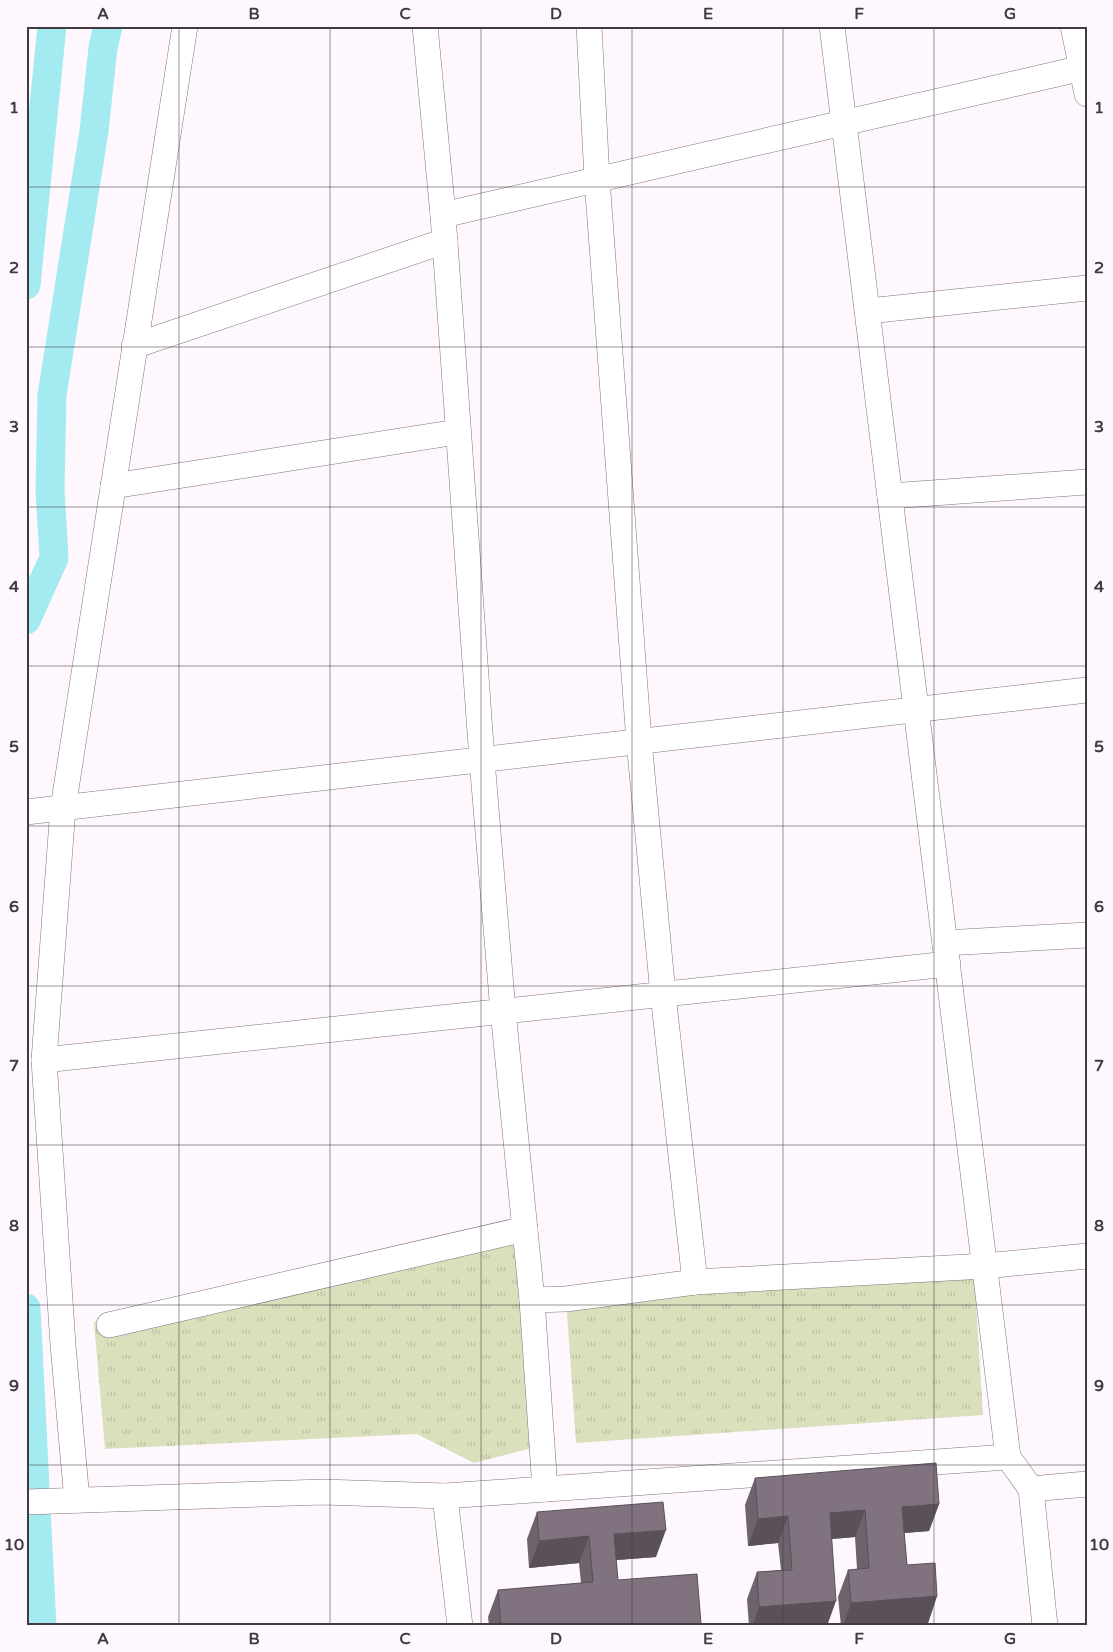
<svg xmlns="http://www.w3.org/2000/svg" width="1113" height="1652" font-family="'Varela Round',sans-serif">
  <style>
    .park { fill: url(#park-tufts) }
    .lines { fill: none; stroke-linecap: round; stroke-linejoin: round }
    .canal { stroke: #a4ebf1; stroke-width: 29 }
    .street-casing { stroke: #80727f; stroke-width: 26 }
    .street { stroke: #fff; stroke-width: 25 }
    .wall { fill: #6e626d }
    .shaded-wall { fill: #5a5059 }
    .building { fill: #80727f; stroke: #5a5059 }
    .grid { fill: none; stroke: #413a40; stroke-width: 1; stroke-opacity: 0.55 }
    .neatline { fill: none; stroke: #413a40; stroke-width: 2 }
    .grid-label { font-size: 16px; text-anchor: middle; font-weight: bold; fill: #413a40 }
  </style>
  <defs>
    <pattern id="park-tufts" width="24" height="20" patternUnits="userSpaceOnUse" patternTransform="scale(1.25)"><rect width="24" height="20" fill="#dae0bc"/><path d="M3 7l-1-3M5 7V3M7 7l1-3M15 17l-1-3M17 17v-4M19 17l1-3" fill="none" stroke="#bcc1a3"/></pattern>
  </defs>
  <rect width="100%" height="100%" fill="#fef8fe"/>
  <g class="park">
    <polygon points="512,1222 536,1447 474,1463 417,1434 105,1449 94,1322"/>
    <polygon points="974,1271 983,1415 576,1443 566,1299"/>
  </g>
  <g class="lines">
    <g class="canal">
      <polyline points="26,285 52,26"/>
      <polyline points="26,620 54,558 50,490 52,395 94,131 103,48 108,26"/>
      <polyline points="26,1308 42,1626"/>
    </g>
    <g class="street-casing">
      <g id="street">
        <polyline points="425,26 443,215 482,760 503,1011 532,1300 545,1489"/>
        <polyline points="589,26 597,179 639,741 663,994 695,1282"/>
        <polyline points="832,26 1008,1457 1031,1489 1087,1484"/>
        <polyline points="1073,26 1087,94"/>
        <polyline points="443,215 1087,67"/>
        <polyline points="868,311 1087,288"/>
        <polyline points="134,346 445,241"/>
        <polyline points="113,486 457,432"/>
        <polyline points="890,496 1087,482"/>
        <polyline points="26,812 1087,690"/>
        <polyline points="945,943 1087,935"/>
        <polyline points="44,1060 948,964"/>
        <polyline points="532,1300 566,1299 695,1282 985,1266 1087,1256"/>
        <polyline points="109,1325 525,1229"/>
        <polyline points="1031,1489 1045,1626"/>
        <polyline points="445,1496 460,1626"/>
        <polyline points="77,1500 63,1345 44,1060 63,808 185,26"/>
        <polyline points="26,1502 323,1492 445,1496 1008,1457"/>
      </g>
    </g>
    <use href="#street" class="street"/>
  </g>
  <g class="wall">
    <polygon points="755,1478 939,1504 929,1531 904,1533 907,1565 937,1596 928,1623 895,1626 841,1626 838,1597 848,1570 857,1569 855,1537 832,1539 827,1626 749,1626 747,1599 757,1572 781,1570 778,1543 748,1546 745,1505"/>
    <polygon points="537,1512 656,1557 616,1560 618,1580 701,1624 700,1626 489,1626 488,1617 498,1590 581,1583 579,1563 529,1568 527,1539"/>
  </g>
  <g class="shaded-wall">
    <polygon points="939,1504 929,1531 893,1534 902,1507"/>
    <polygon points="865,1510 855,1537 820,1540 830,1513"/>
    <polygon points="788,1516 778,1543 748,1546 758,1519"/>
    <polygon points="666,1530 656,1557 604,1561 614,1534"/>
    <polygon points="589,1536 579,1563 529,1568 539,1541"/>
    <polygon points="937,1596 928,1623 895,1626 843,1626 851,1603"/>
    <polygon points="836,1601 827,1626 753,1626 759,1607"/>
  </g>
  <g class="building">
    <polygon points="936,1463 939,1504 902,1507 907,1565 935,1563 937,1596 851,1603 848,1570 869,1568 865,1510 830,1513 836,1601 759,1607 757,1572 792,1570 788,1516 758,1519 755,1478"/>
    <polygon points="663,1502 666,1530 614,1534 618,1580 697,1574 701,1624 682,1626 501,1626 498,1590 593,1582 589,1536 539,1541 537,1512"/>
  </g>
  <path class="grid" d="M179,26V1626M330,26V1626M481,26V1626M632,26V1626M783,26V1626M934,26V1626M26,187H1087M26,347H1087M26,507H1087M26,666H1087M26,826H1087M26,986H1087M26,1145H1087M26,1305H1087M26,1465H1087"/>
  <rect width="1113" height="1652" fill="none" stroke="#fef8fe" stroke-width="55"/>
  <rect x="28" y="28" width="1058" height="1596" class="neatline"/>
  <g class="grid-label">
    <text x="103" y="19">A</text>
    <text x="254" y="19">B</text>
    <text x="405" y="19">C</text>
    <text x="556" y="19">D</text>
    <text x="708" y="19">E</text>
    <text x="859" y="19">F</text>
    <text x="1010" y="19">G</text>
    <text x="14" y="113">1</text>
    <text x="1099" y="113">1</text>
    <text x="14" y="273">2</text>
    <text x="1099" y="273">2</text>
    <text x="14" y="432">3</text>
    <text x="1099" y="432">3</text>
    <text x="14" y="592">4</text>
    <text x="1099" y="592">4</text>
    <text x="14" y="752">5</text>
    <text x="1099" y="752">5</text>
    <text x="14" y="912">6</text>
    <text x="1099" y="912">6</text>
    <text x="14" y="1071">7</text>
    <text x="1099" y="1071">7</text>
    <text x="14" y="1231">8</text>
    <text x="1099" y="1231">8</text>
    <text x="14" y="1391">9</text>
    <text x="1099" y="1391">9</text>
    <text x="14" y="1550">10</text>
    <text x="1099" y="1550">10</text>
    <text x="103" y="1644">A</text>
    <text x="254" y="1644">B</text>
    <text x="405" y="1644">C</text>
    <text x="556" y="1644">D</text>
    <text x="708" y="1644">E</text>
    <text x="859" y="1644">F</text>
    <text x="1010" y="1644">G</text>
  </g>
</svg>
